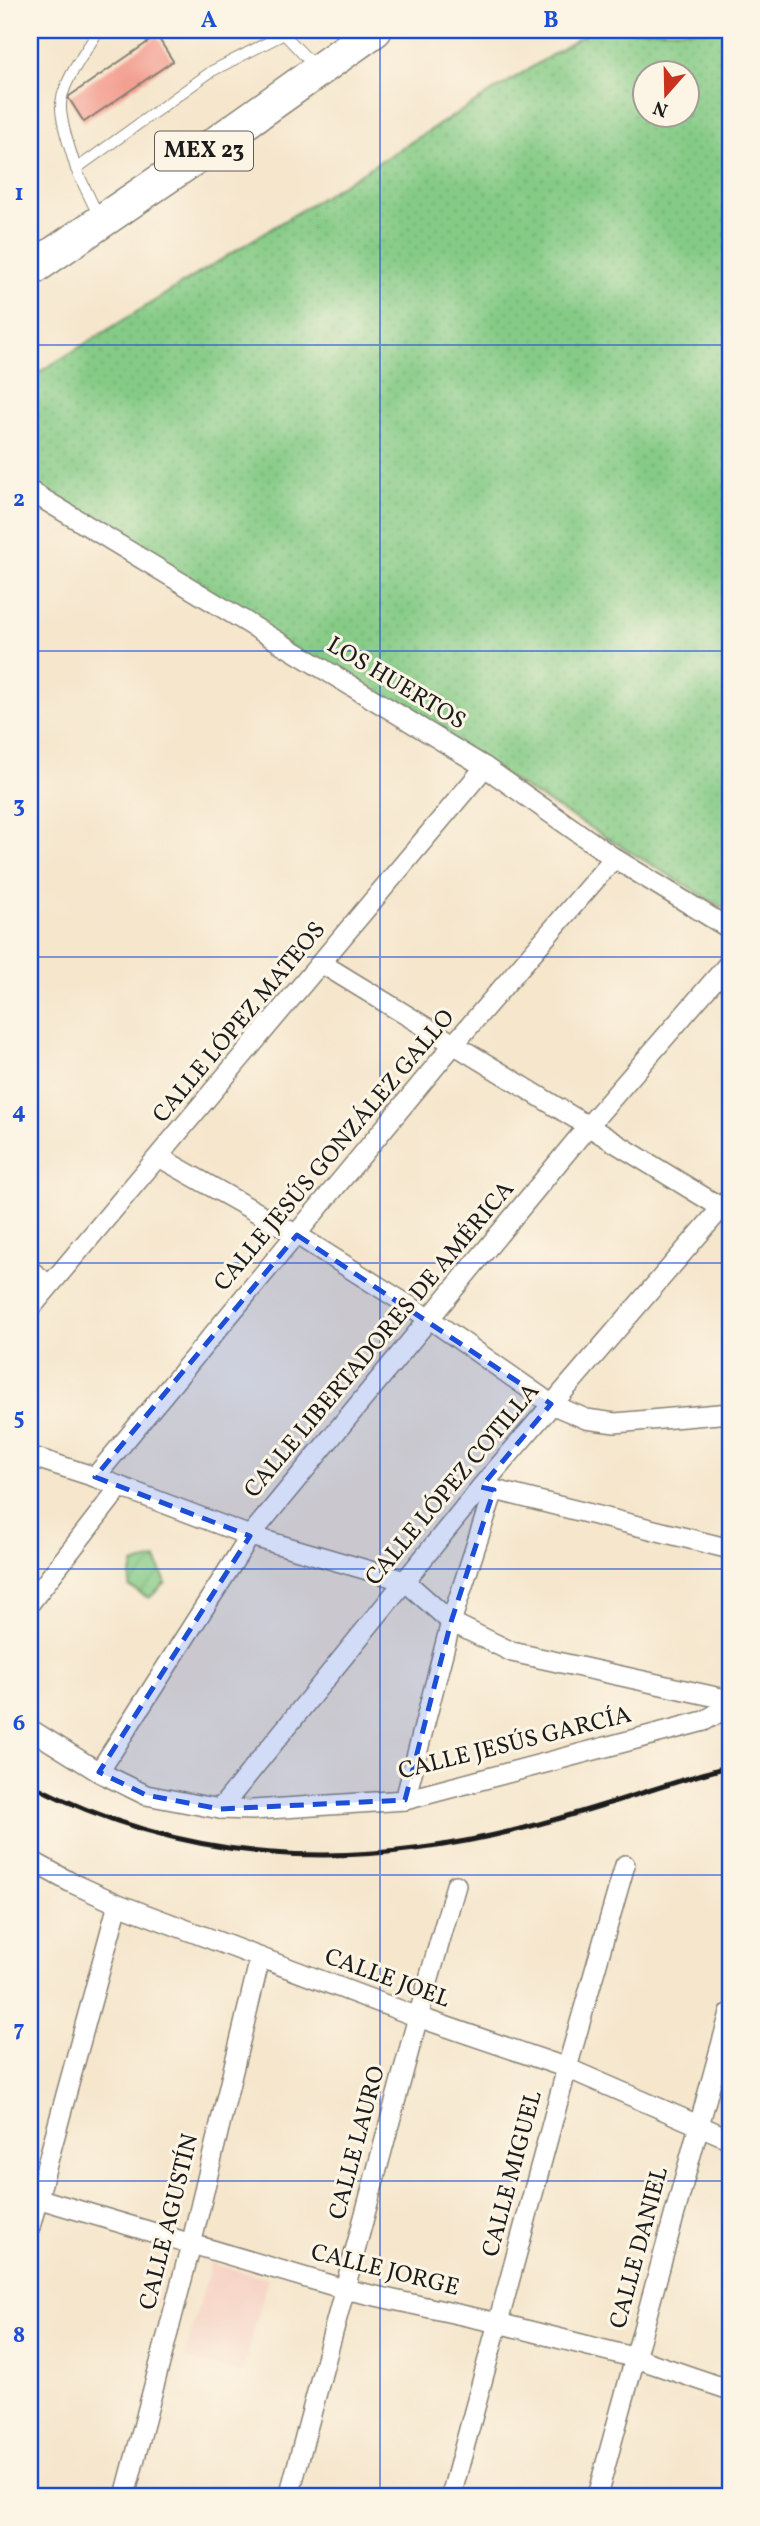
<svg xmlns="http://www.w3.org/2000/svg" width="760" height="2526" font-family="Vollkorn,serif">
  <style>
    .built { fill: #f6d2c4 }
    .grass { fill: url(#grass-dots); stroke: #507451; stroke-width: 2; fill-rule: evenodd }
    .garden { fill: url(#garden-furrows); stroke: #507451; stroke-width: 2 }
    .building { fill: #f39f91 }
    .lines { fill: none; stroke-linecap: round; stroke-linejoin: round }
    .service-casing { stroke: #888174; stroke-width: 12 }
    .minor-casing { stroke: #888174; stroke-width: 22 }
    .trunk-casing { stroke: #888174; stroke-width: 36 }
    .service { stroke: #fff; stroke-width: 10 }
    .minor { stroke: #fff; stroke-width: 19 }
    .trunk { stroke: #fff; stroke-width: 33 }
    .rail { stroke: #1c1c1c; stroke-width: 5 }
    .marked { fill: #1d4ed8; fill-opacity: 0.2; stroke: #1d4ed8; stroke-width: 5; stroke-dasharray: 14 9; stroke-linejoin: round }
    .grid { fill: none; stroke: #1d4ed8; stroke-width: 2; stroke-opacity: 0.55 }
    .labels { text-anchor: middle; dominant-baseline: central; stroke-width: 6; stroke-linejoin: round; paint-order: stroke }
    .shield { fill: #fcf5e5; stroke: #5f5d58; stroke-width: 2 }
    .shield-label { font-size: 23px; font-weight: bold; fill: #1c1c1c }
    .street-label { font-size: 24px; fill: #1c1c1c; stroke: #fcf5e5 }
    .neatline { fill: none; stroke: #1d4ed8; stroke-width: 2.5 }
    .grid-label { font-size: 23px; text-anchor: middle; font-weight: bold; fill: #1d4ed8 }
  </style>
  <defs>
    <pattern id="grass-dots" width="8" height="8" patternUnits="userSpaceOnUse" patternTransform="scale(1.75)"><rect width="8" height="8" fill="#85cb86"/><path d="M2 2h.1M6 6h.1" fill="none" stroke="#72ae73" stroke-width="1.8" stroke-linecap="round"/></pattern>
    <pattern id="garden-furrows" width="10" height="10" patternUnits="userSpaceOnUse" patternTransform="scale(1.75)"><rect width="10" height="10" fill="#85cb86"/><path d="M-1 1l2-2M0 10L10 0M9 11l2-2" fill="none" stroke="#72ae73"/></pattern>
  </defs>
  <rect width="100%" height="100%" fill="#fcf5e5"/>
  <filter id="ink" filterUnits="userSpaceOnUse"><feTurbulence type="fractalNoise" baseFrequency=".0143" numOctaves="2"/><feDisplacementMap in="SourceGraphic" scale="14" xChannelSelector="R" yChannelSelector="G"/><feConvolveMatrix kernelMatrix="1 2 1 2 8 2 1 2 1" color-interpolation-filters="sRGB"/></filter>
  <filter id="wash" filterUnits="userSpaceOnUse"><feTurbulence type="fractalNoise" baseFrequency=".00686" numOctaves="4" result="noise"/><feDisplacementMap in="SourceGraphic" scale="28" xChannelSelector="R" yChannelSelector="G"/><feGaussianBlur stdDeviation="1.57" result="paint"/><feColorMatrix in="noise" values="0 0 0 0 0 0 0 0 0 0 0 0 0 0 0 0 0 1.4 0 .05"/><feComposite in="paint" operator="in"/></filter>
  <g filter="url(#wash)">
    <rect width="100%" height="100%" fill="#f5e6cc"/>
    <polygon class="built" points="211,2263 268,2279 242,2374 184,2358"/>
    <path class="grass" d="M592,30H730V912L30,490V378ZM644,74H686V116H644Z"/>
    <polygon class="garden" points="156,1559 166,1583 149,1598 129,1587 133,1564"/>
    <g id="blocks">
      <polygon class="building" points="157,36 173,61 84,122 68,97"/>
    </g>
  </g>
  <g filter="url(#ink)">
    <use href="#blocks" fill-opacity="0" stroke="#888174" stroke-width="2"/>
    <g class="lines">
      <g class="service-casing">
        <g id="service">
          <path d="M76,169C71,150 62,129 61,109C59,85 87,50 99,30"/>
          <polyline points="99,217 76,169 212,71 284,34 314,66"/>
        </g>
      </g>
      <g class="minor-casing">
        <g id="minor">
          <polyline points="30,491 485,767 614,858 730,929"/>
          <polyline points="321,963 730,1213"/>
          <polyline points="159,1157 297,1235 430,1319 551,1404 586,1419 615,1423 730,1413"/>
          <polyline points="30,1270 49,1285"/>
          <polyline points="30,1309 485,767"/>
          <polyline points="30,1456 95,1477 250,1536 405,1581 451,1622 512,1652 730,1700"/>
          <polyline points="95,1477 454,1044 614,858"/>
          <polyline points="483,1487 730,1549"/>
          <polyline points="30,1603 120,1487"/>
          <polyline points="30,1729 99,1772 146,1795 220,1809 253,1810 405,1800 704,1721 716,1714 728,1700"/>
          <polyline points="99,1772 250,1536 589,1125 730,962"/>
          <polyline points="405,1800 451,1622 494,1490"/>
          <polyline points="220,1809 481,1487 730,1198"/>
          <polyline points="30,1860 70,1882 118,1904 418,2017 567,2068 730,2139"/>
          <polyline points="30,2196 344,2289 498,2323 636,2358 730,2390"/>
          <polyline points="30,2227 118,1904"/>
          <polyline points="125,2496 191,2245 260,1958"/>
          <polyline points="289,2496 418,2017 456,1885"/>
          <polyline points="451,2496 567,2068 625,1865"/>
          <polyline points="597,2496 730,2013"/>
        </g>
      </g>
      <g class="trunk-casing">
        <polyline id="trunk" points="30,270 212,146 375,30"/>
      </g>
      <use href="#service" class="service"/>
      <use href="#minor" class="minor"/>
      <use href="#trunk" class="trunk"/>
      <path class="rail" d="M30,1784C187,1864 347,1872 516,1830C588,1812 659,1786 730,1766"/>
    </g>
  </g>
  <path class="marked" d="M297,1235L551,1404L481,1487L494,1490L451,1622L405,1800L220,1809L146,1795L99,1772L250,1536L95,1477Z"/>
  <path class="grid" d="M380,30V2496M30,345H730M30,651H730M30,957H730M30,1263H730M30,1569H730M30,1875H730M30,2181H730"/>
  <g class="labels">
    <rect class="shield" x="155" y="131.5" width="98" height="39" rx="5"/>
    <g class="shield-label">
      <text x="204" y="151">MEX 23</text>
    </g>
    <g class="street-label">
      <text transform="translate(396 684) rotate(31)">LOS HUERTOS</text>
      <text transform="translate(240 1023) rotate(-50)">CALLE LÓPEZ MATEOS</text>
      <text transform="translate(335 1151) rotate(-50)">CALLE JESÚS GONZÁLEZ GALLO</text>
      <text transform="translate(380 1340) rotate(-50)">CALLE LIBERTADORES DE AMÉRICA</text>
      <text transform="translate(453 1485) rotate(-50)">CALLE LÓPEZ COTILLA</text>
      <text transform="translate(515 1744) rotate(-14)">CALLE JESÚS GARCÍA</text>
      <text transform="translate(387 1979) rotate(20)">CALLE JOEL</text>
      <text transform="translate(358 2143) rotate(-75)">CALLE LAURO</text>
      <text transform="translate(513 2174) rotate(-75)">CALLE MIGUEL</text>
      <text transform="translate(170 2222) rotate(-76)">CALLE AGUSTÍN</text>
      <text transform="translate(640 2248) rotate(-75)">CALLE DANIEL</text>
      <text transform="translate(385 2271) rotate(14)">CALLE JORGE</text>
    </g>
  </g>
  <rect width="760" height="2526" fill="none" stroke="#fcf5e5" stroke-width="77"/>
  <g transform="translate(666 94) rotate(200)"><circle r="33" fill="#fcf5e5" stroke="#a29e95" stroke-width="2"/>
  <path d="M0-5L12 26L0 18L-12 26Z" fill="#c8321e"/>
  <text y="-10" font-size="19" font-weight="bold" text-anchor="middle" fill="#1c1c1c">N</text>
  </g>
  <rect x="38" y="38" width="684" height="2450" class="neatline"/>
  <g class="grid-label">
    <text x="209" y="27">A</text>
    <text x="551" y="27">B</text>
    <text x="19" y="200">1</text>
    <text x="19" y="506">2</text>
    <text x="19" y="812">3</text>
    <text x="19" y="1118">4</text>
    <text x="19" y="1424">5</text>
    <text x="19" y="1730">6</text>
    <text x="19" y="2036">7</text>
    <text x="19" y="2342">8</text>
  </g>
</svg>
